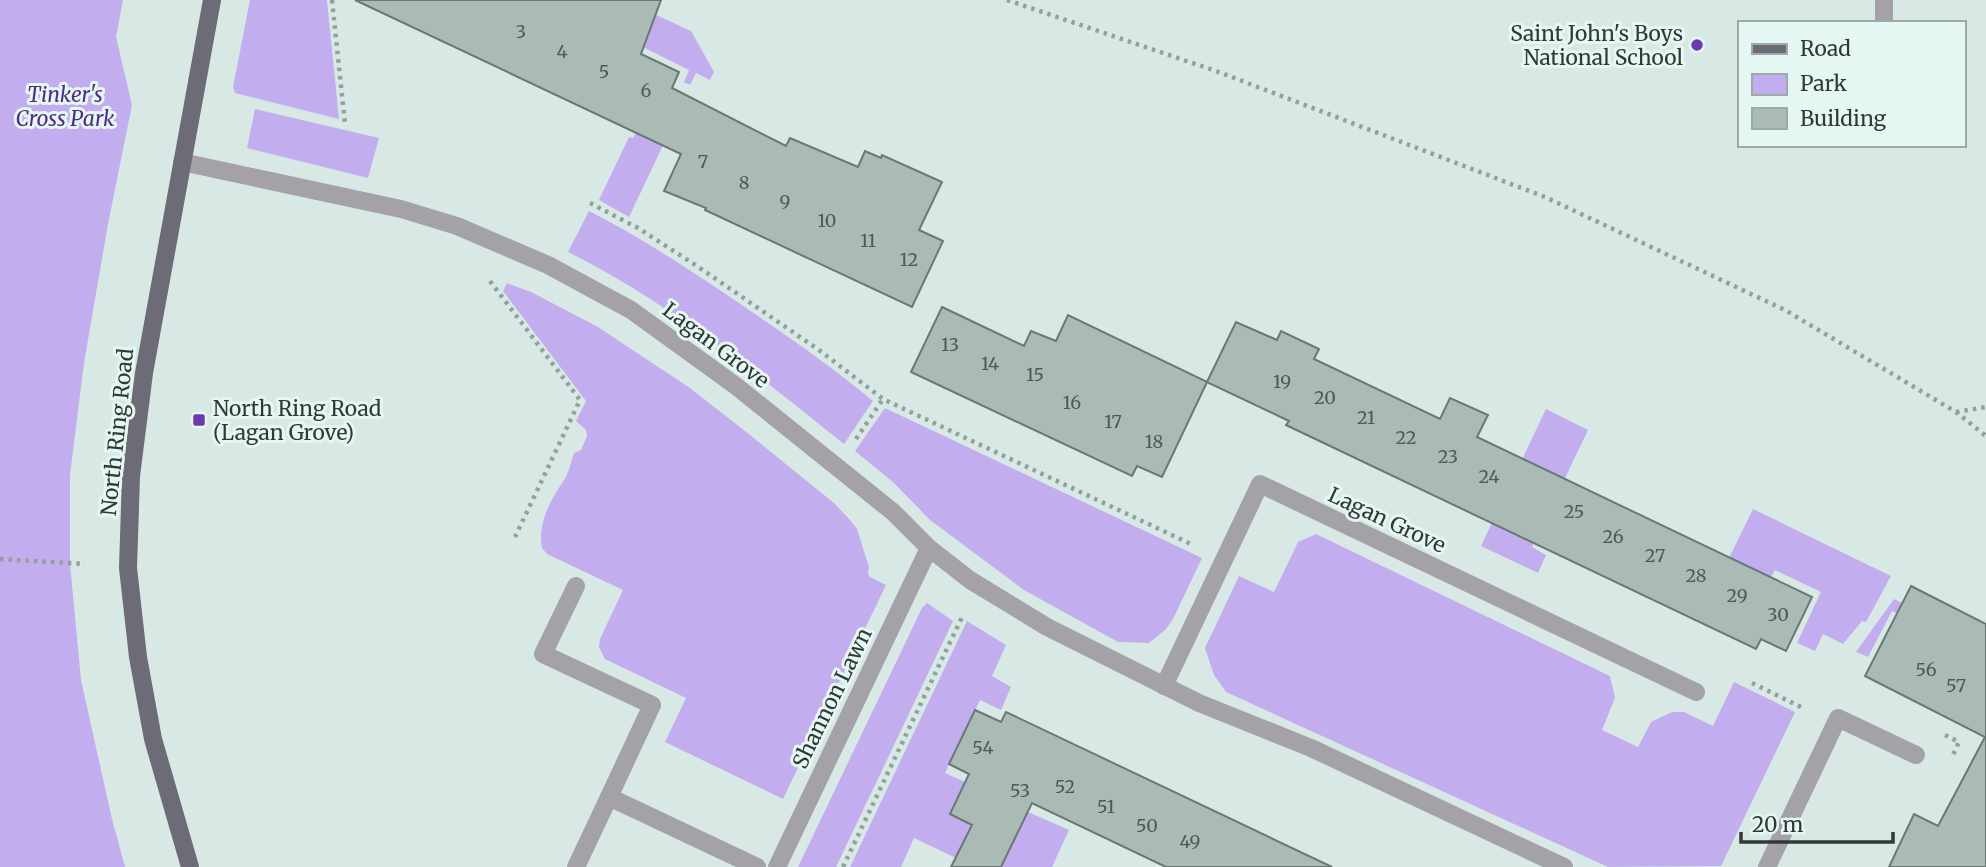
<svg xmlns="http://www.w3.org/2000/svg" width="1986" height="867" font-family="Merriweather,serif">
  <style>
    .green { fill: #c2aeef }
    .building { fill: #aabbb6; stroke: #697874; stroke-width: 2 }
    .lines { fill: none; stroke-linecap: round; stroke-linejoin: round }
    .path { stroke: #94a09d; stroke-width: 4.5; stroke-dasharray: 3.5 5; stroke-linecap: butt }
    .minor { stroke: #a4a2a8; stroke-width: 18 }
    .major { stroke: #6d6b75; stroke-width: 18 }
    .poi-dot { fill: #6b3ab1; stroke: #e5f7f2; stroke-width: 2.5 }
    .labels { text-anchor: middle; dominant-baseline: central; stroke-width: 6; stroke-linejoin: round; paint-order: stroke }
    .number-label { font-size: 18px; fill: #4f5956 }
    .poi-label { font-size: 21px; fill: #313836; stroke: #e5f7f2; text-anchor: end }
    .park-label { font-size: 21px; font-style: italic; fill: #4f2b84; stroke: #e5f7f2 }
    .street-label { font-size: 21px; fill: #313836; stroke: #e5f7f2 }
  </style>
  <rect width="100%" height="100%" fill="#d8e9e5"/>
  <g class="green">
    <polygon points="0,0 123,0 116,37 132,105 108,224 84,363 70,475 70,564 81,680 112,819 125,867 0,867"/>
    <polygon points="250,0 327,0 339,119 235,93 233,87"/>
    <polygon points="656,15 691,31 714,72 710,80 696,73 690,85 684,82 689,70 641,46"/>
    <polygon points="255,109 379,138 368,178 247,148"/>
    <polygon points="638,129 665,141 629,217 599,200 629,137 633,138"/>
    <path d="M589,211C638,236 684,266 730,297C779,330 827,363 873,401L844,444C758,375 667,301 568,252Z"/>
    <path d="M507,283L531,292L598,327L690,388L745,431L834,503L850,520L857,529L862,545L869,567L868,574L870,577L886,585L783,799L665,742L686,698L605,659L599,647L600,639L623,590L547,554L542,548C537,524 551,499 564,480C569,473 571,461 574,453L581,450L587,436L586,430L576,421L586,401L503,291Z"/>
    <polygon points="885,408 1202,558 1173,619 1166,629 1149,643 1118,642 1024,590 930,520 894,483 855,451"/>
    <polygon points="1546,409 1588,430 1532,547 1546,555 1538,573 1481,546"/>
    <polygon points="1753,509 1891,576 1866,622 1862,621 1843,644 1823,634 1815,651 1797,643 1821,592 1775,570 1771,577 1729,558"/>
    <polygon points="1316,534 1610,676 1615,698 1602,730 1638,747 1651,722 1672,712 1684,712 1713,726 1734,682 1795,712 1721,866 1608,867 1226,692 1214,675 1205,648 1239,576 1274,592 1298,542"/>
    <polygon points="1894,599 1933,618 1927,629 1892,611 1868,657 1856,652"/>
    <polygon points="927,603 953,621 836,867 798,867 922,608"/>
    <polygon points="967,621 1006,645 992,676 1011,687 1001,710 980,700 945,773 987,792 957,800 950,814 971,825 956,858 914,838 901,867 850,867"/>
    <polygon points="1028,812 1069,830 1052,867 1001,867"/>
  </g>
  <g class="building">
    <polygon points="355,0 661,0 641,54 679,72 672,88 786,146 790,138 858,167 865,151 881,158 882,155 942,182 919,230 943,241 912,307 705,210 706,208 664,191 681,154"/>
    <polygon points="942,307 1024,346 1031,331 1056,341 1068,315 1207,382 1236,322 1277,340 1281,331 1319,349 1314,359 1440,419 1450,398 1488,415 1477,437 1812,597 1786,651 1761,639 1756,649 1286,425 1289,421 1207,382 1162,477 1137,466 1132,476 911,372"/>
    <polygon points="1911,586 1986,624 1986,867 1889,867 1914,814 1938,826 1985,737 1865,676"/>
    <polygon points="975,710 1001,722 1006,712 1332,867 1166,867 1032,803 1001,867 951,867 972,825 950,814 969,774 949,764"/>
  </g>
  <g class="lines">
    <g class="path">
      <polyline points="332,0 345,124"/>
      <polyline points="1007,0 1216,71 1545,197 1785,310 1956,412 1986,436"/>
      <polyline points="590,203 638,228 697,266 819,350 883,399 1193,545"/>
      <polyline points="490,281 580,400 515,537"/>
      <polyline points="1956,412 1986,407"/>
      <polyline points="856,439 883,399"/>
      <polyline points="0,559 85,564"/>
      <polyline points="1752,683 1805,709"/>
      <polyline points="1945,735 1959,742 1953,755"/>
      <polyline points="843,867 963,615"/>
    </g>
    <g class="minor">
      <polyline points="1884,23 1884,0"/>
      <polyline points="182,162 401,209 457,226 548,265 631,310 736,386 893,512 929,548 970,580 1047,627 1199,703 1311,748 1564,867"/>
      <polyline points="576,586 543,654 652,705 609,797"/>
      <polyline points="1164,686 1260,484 1696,692"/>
      <polyline points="576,867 609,797 757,867"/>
      <polyline points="777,867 929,548"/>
      <polyline points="1767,867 1838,718 1916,755"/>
    </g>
    <polyline class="major" points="190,867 153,739 138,657 128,568 131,476 144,373 212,0"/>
  </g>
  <g class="poi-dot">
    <circle cx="1697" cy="45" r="7"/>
    <rect x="192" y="413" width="14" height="14" rx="3.5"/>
  </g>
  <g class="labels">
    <g class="number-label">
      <text x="521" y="31">3</text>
      <text x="562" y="51">4</text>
      <text x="604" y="71">5</text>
      <text x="646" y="90">6</text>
      <text x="703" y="161">7</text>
      <text x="744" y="182">8</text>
      <text x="785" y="201">9</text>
      <text x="827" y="220">10</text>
      <text x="868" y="240">11</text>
      <text x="909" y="259">12</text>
      <text x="950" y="344">13</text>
      <text x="990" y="363">14</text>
      <text x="1035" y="374">15</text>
      <text x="1282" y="381">19</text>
      <text x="1325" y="397">20</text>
      <text x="1072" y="402">16</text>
      <text x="1366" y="417">21</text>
      <text x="1113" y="421">17</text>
      <text x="1406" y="437">22</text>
      <text x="1154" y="441">18</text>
      <text x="1448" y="456">23</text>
      <text x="1489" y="476">24</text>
      <text x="1574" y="511">25</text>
      <text x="1613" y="536">26</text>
      <text x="1655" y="555">27</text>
      <text x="1696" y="575">28</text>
      <text x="1737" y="595">29</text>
      <text x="1778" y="614">30</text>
      <text x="1926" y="669">56</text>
      <text x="1956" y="685">57</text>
      <text x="983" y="747">54</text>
      <text x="1065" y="786">52</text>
      <text x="1020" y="790">53</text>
      <text x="1106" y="806">51</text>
      <text x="1147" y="825">50</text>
      <text x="1190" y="841">49</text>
    </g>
    <g class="poi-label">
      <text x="1683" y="33">Saint John's Boys<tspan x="1683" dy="24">National School</tspan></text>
      <text x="213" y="408" text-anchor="start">North Ring Road<tspan x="213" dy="24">(Lagan Grove)</tspan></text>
    </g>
    <g class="park-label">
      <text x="65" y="94">Tinker's<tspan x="65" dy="24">Cross Park</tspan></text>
    </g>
    <g class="street-label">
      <text transform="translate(716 345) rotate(37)">Lagan Grove</text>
      <text transform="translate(117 432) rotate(-84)">North Ring Road</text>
      <text transform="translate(1387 520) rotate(25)">Lagan Grove</text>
      <text transform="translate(832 698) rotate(-64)">Shannon Lawn</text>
    </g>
  </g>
  <rect x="1738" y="21" width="228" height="126" fill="#e5f7f2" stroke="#9daba7" stroke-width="2"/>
  <rect x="1752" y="44" width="35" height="10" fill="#6d6b75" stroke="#9daba7" stroke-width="2"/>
  <text x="1800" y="56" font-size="21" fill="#313836">Road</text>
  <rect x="1752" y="74" width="35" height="21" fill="#c2aeef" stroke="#9daba7" stroke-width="2"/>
  <text x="1800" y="91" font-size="21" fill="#313836">Park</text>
  <rect x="1752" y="108" width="35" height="21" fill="#aabbb6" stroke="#9daba7" stroke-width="2"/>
  <text x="1800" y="126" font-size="21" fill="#313836">Building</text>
  <path d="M1741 832v10h152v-10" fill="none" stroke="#313836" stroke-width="3.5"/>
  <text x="1752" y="832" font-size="21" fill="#313836" stroke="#e5f7f2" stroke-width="5" paint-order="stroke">20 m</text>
</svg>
